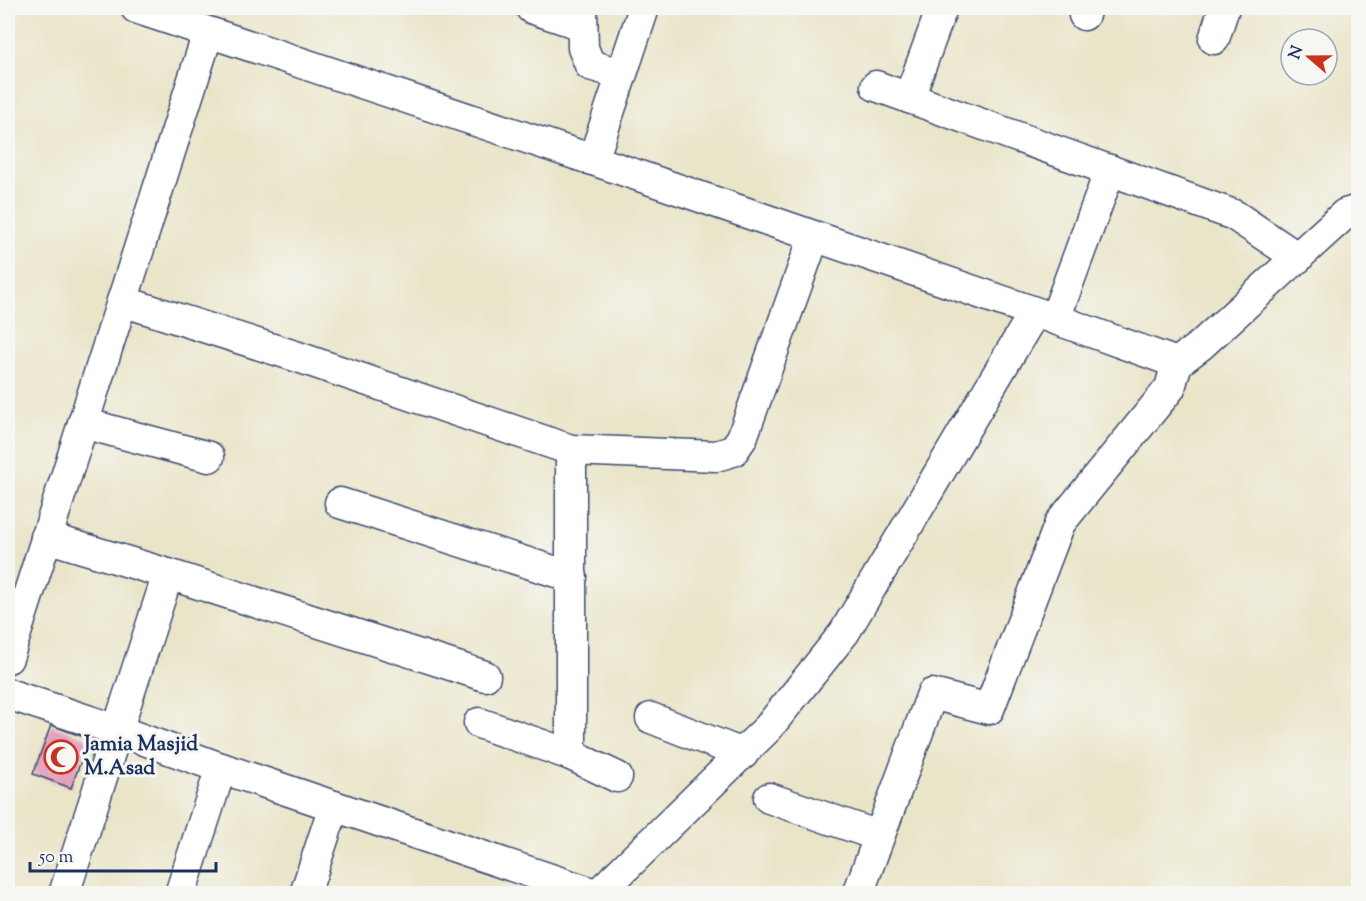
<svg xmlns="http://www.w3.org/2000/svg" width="1366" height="901" font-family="'Sorts Mill Goudy',serif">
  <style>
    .building { fill: #e39fbc }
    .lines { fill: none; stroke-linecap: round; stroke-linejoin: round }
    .minor-casing { stroke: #3a4a6e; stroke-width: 33 }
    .minor { stroke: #fff; stroke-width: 30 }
    .labels { text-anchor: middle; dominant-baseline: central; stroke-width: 6; stroke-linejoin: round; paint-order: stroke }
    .poi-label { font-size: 21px; font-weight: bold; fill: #1b2f5e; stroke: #f6f6f2; text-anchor: start }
  </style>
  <rect width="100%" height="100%" fill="#f6f6f2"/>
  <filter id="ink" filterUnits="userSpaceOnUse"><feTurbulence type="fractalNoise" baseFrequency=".0167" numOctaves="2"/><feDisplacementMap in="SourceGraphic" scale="12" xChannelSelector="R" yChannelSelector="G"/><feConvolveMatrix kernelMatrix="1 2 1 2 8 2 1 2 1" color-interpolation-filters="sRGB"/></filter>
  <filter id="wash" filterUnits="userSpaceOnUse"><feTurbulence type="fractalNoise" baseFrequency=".008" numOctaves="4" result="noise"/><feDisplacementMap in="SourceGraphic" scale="24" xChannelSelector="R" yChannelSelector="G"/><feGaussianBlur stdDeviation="1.35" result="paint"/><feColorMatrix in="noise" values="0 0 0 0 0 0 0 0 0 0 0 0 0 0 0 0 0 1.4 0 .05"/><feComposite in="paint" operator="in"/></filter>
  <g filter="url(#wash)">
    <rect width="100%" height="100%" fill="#eae5c9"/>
    <g id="blocks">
      <polygon class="building" points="51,725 89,739 71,788 33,774"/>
    </g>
  </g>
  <g filter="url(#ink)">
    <use href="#blocks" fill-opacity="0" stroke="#3a4a6e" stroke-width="1.5"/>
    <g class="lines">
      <g class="minor-casing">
        <g id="minor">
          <polyline points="136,8 593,160 1055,319 1177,363 1201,345 1345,214 1358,210"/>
          <polyline points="531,8 582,25"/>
          <polyline points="582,8 583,48 590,65 621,74"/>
          <polyline points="1084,15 1086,8"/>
          <polyline points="1214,39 1224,8"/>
          <polyline points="876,86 1234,215 1298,258"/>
          <polyline points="909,98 942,8"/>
          <polyline points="593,160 644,8"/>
          <polyline points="122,301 298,357 571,450 716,456 733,451 742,438 814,237"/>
          <polyline points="1055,319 1110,170"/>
          <polyline points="83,423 209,457"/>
          <polyline points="571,450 571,755"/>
          <polyline points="340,503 572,577"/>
          <polyline points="46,537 168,574 64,894"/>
          <polyline points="168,574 485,676"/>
          <polyline points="8,658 208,33"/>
          <polyline points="8,694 117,730 221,768"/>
          <polyline points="651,718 743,754"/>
          <polyline points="479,723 571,755 617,777"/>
          <polyline points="769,798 879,836"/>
          <polyline points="180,894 221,768 595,894"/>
          <polyline points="305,894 334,806"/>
          <polyline points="598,894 768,728 844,633 1034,313"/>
          <polyline points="858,894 932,694 989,709 1060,523 1170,388 1177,363"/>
        </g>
      </g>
      <use href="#minor" class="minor"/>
    </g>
  </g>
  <defs>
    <g id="mosque-ring" transform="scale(1.725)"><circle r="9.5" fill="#f6f6f2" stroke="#c8321e" stroke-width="1.5"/><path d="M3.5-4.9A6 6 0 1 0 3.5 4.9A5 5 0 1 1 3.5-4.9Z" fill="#c8321e"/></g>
  </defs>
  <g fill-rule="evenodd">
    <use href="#mosque-ring" x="61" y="757"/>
  </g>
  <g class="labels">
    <g class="poi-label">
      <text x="84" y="745">Jamia Masjid<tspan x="84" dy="24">M.Asad</tspan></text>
    </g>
  </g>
  <rect width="1366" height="901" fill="none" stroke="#f6f6f2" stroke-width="30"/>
  <g transform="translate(1309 57) rotate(290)"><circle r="28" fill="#f6f6f2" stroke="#9ea6b7" stroke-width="1.5"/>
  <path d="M0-4.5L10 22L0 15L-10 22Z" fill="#c8321e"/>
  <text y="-9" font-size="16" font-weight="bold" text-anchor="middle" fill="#1b2f5e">N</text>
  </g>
  <path d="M30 862v9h186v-9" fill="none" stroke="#1b2f5e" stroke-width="3"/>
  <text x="39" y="862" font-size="18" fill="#1b2f5e" stroke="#f6f6f2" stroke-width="4.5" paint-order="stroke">50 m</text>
</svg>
